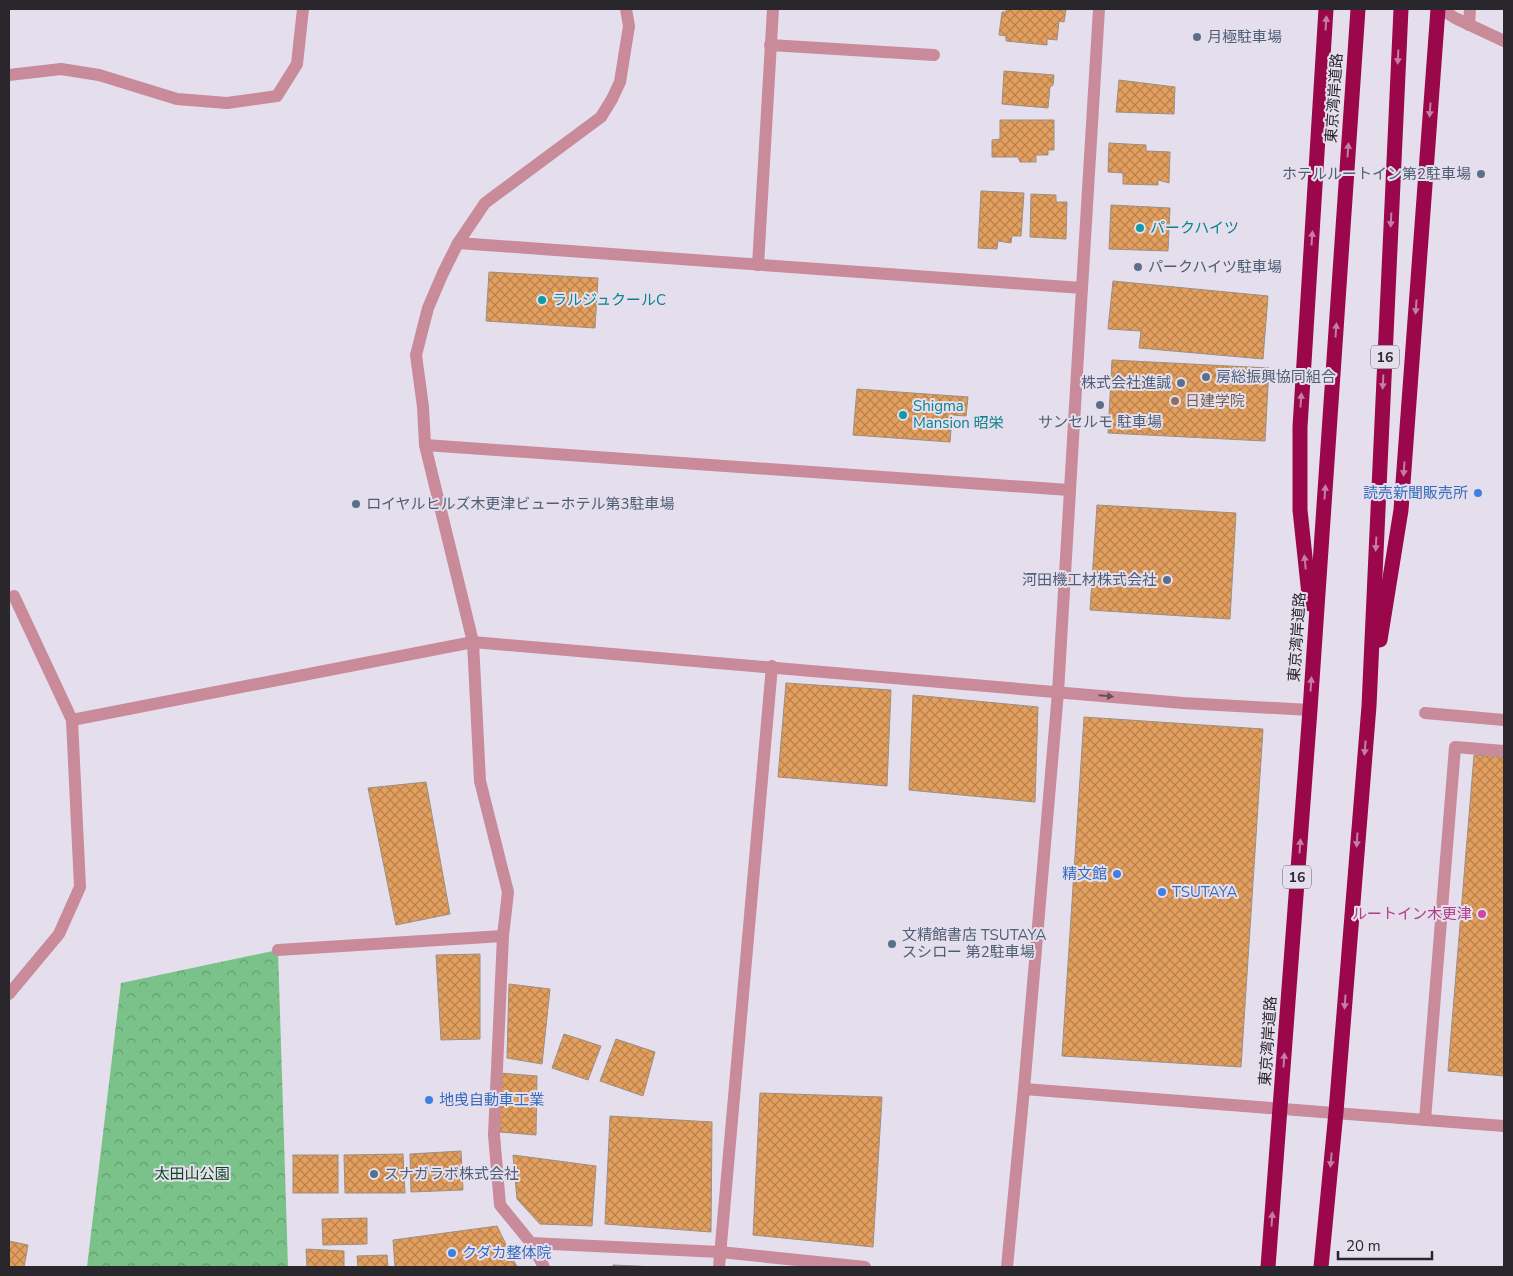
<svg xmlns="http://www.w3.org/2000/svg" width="1513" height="1276" font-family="'Nunito Sans','Noto Sans JP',sans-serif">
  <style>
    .forest { fill: url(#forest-crowns) }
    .building { fill: url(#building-cross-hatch); stroke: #9b8f85 }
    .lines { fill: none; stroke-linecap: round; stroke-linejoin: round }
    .minor { stroke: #c98a9a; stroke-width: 12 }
    .highway { stroke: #9a074a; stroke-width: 15 }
    .oneway { fill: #c37ea4 }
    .oneway2 { fill: #694e58 }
    .service-dot { fill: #5c6f8a; stroke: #e5dfed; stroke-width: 2 }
    .culture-dot { fill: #0f9aa8; stroke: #e5dfed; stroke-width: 2 }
    .education-dot { fill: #8d6e63; stroke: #e5dfed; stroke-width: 2 }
    .shop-dot { fill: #3f7fe0; stroke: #e5dfed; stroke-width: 2 }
    .hotel-dot { fill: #d1479c; stroke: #e5dfed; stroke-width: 2 }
    .labels { text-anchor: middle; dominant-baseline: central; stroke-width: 4; stroke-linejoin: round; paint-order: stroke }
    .shield { fill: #e5dfed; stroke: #615e66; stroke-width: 1 }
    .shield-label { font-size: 14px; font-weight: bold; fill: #29262c }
    .service-label { font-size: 15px; fill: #4e5e75; stroke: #e5dfed; text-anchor: start }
    .street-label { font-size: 15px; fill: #29262c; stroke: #e5dfed }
    .culture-label { font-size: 15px; fill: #0d838f; stroke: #e5dfed; text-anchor: start }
    .education-label { font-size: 15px; fill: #785e54; stroke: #e5dfed; text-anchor: start }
    .shop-label { font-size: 15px; fill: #366cbe; stroke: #e5dfed; text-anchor: start }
    .hotel-label { font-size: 15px; fill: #b23c85; stroke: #e5dfed; text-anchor: end }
    .park-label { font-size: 15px; fill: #0b451f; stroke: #e5dfed }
  </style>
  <defs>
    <pattern id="forest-crowns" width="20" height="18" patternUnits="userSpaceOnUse" patternTransform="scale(1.25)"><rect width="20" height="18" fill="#7bc28a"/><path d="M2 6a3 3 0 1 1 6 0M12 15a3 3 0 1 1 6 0" fill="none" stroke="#659d71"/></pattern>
    <pattern id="building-cross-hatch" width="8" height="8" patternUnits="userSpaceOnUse" patternTransform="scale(1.25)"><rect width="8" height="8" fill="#e39f5e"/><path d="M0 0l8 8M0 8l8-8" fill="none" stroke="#b8814e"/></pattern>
  </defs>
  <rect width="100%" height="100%" fill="#e5dfed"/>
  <polygon class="forest" points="278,950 288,1267 87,1267 121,983"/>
  <g class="building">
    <polygon points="1006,9 1055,9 1066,10 1064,22 1059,21 1057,40 1047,39 1047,45 1006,41 1006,36 999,35 1002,12 1006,12"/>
    <polygon points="1004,71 1054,75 1053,85 1050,87 1048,108 1002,104"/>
    <polygon points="1119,80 1175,87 1174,114 1116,112"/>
    <polygon points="1000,120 1054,120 1054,150 1048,150 1048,155 1036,155 1036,162 1020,162 1018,157 992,157 992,140 1000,139"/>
    <polygon points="1109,143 1146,145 1146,151 1170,152 1169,183 1158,180 1158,185 1123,184 1123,173 1108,172"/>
    <polygon points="981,191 1024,193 1021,236 1012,236 1011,243 998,241 997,249 978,248"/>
    <polygon points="1031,194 1056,195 1056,202 1067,202 1066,239 1030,237"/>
    <polygon points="1111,205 1170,208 1168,251 1109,249"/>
    <polygon points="489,272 598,278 595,328 486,321"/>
    <polygon points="1113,281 1268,296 1263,359 1139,348 1141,331 1108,329"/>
    <polygon points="1112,360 1269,368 1265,441 1108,433"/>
    <polygon points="857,389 968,397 966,416 952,415 950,442 853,435"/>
    <polygon points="1097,505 1236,513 1230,619 1090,610"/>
    <polygon points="786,683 891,690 887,786 778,777"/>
    <polygon points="913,695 1038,707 1035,802 909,790"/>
    <polygon points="1084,717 1263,729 1241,1067 1062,1056"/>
    <polygon points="1474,755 1504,757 1504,1076 1448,1071"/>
    <polygon points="426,782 450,914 396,925 368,788"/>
    <polygon points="480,954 480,1039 441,1040 436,955"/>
    <polygon points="509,984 550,989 542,1064 507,1058"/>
    <polygon points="564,1034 601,1046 588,1080 552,1068"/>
    <polygon points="616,1039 655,1052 643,1096 600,1081"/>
    <polygon points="500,1073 537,1076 536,1135 500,1132"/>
    <polygon points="760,1093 882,1097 873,1247 753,1235"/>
    <polygon points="610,1116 712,1122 711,1232 605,1224"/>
    <polygon points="461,1151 463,1190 411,1192 410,1154"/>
    <polygon points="403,1154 405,1193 345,1193 344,1155"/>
    <rect x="293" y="1155" width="45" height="38"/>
    <polygon points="513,1155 596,1166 592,1226 540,1224 517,1199"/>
    <polygon points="367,1218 367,1244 323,1245 322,1219"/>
    <polygon points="497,1226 517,1267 395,1267 393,1240"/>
    <polygon points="9,1241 28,1245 24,1267 9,1267"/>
    <polygon points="306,1249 344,1251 344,1267 307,1267"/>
    <polygon points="387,1255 388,1267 358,1267 357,1256"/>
    <polygon points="613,1265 657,1267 613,1267"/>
  </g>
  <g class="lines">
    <g class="minor">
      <polyline points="1441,9 1455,18 1504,41"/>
      <polyline points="1469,25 1470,9"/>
      <polyline points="770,45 934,55"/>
      <polyline points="9,75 61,69 99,75 177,99 227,103 277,96 297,64 303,9"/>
      <polyline points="458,243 1082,288 1058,692 1024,1089 1007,1267"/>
      <polyline points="758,265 773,9"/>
      <polyline points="1082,288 1099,9"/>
      <polyline points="425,445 1069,490"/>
      <polyline points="1425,713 1504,720"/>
      <polyline points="72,720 473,642 1183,703 1310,710"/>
      <polyline points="278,950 503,936"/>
      <polyline points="9,994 59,934 80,887 72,720 14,596"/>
      <polyline points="1024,1089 1504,1126"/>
      <polyline points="1425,1120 1455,747 1504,751"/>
      <polyline points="531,1243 720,1252 865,1267"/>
      <polyline points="544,1267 531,1243 500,1205 494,1135 503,936 508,892 480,781 473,642 425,445 423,407 416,355 428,308 443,273 458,243 485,203 601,117 612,99 620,82 629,26 626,9"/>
      <polyline points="719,1267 772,666"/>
    </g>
    <g class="highway">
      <polyline points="1310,604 1300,510 1300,427 1326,9"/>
      <polyline points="1380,640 1401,510 1438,9"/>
      <polyline points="1268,1267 1310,710 1358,9"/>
      <polyline points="1321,1267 1336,1112 1369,706 1401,9"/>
    </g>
  </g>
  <defs><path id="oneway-solid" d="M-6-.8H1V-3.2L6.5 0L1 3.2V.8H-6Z" transform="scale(1.25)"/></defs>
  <g class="oneway">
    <use href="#oneway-solid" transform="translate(1326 23) rotate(-86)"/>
    <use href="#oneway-solid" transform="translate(1398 57) rotate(93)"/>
    <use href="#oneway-solid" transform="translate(1430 110) rotate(94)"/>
    <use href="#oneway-solid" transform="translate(1348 150) rotate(-86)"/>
    <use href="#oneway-solid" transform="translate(1391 220) rotate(93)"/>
    <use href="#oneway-solid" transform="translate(1312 238) rotate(-86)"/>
    <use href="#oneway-solid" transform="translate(1416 307) rotate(94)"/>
    <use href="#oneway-solid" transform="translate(1336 330) rotate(-86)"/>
    <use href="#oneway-solid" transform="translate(1383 382) rotate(93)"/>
    <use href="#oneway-solid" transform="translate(1301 400) rotate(-86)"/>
    <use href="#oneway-solid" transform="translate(1404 469) rotate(94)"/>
    <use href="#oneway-solid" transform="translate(1325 492) rotate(-86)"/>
    <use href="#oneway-solid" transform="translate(1376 544) rotate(93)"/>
    <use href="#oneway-solid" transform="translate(1305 562) rotate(-96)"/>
    <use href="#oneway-solid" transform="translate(1311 684) rotate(-86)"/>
    <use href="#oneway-solid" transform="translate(1365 748) rotate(95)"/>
    <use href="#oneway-solid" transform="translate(1357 840) rotate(94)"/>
    <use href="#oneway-solid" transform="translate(1300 846) rotate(-86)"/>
    <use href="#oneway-solid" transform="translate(1345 1002) rotate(94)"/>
    <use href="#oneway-solid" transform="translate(1284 1060) rotate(-86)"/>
    <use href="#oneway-solid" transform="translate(1331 1160) rotate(95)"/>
    <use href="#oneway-solid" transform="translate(1272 1219) rotate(-86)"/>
  </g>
  <use class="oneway2" href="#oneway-solid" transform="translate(1106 696) rotate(5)"/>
  <g class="service-dot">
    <circle cx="1197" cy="37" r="5"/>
    <circle cx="1481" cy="174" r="5"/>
    <circle cx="1138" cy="267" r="5"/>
    <circle cx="1206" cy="377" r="5"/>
    <circle cx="1181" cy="383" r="5"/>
    <circle cx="1100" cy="405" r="5"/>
    <circle cx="356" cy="504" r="5"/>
    <circle cx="1167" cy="580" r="5"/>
    <circle cx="892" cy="944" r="5"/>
    <circle cx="374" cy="1174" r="5"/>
  </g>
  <g class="culture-dot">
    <circle cx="1140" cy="228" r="5"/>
    <circle cx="542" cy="300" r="5"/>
    <circle cx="903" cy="415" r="5"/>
  </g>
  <circle class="education-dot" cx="1175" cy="401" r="5"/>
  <g class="shop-dot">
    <circle cx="1478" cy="493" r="5"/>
    <circle cx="1117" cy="874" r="5"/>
    <circle cx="1162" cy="892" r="5"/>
    <circle cx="429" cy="1100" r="5"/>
    <circle cx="452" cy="1253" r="5"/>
  </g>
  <circle class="hotel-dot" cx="1482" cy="914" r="5"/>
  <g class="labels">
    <g class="shield">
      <rect x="1371" y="345.5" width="28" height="23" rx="4"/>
      <rect x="1283" y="865.5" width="28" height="23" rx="4"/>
    </g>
    <g class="shield-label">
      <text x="1385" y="357">16</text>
      <text x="1297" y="877">16</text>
    </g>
    <g class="service-label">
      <text x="1207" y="37">月極駐車場</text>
      <text x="1471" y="174" text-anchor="end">ホテルルートイン第2駐車場</text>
      <text x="1148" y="267">パークハイツ駐車場</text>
      <text x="1216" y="377">房総振興協同組合</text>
      <text x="1171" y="383" text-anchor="end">株式会社進誠</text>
      <text x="1100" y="422" text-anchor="middle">サンセルモ 駐車場</text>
      <text x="366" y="504">ロイヤルヒルズ木更津ビューホテル第3駐車場</text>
      <text x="1157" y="580" text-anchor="end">河田機工材株式会社</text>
      <text x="902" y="935">文精館書店 TSUTAYA<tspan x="902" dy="17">スシロー 第2駐車場</tspan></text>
      <text x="384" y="1174">スナガラボ株式会社</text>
    </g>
    <g class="street-label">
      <text transform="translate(1334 98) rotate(-86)">東京湾岸道路</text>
      <text transform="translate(1297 637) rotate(-86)">東京湾岸道路</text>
      <text transform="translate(1268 1041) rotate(-86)">東京湾岸道路</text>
    </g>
    <g class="culture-label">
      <text x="1150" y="228">パークハイツ</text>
      <text x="552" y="300">ラルジュクールC</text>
      <text x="913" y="406">Shigma<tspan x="913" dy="17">Mansion 昭栄</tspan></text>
    </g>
    <g class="education-label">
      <text x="1185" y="401">日建学院</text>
    </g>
    <g class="shop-label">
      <text x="1468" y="493" text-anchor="end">読売新聞販売所</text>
      <text x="1107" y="874" text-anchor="end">精文館</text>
      <text x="1172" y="892">TSUTAYA</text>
      <text x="439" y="1100">地曵自動車工業</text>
      <text x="462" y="1253">クダカ整体院</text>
    </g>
    <g class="hotel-label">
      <text x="1472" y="914">ルートイン木更津</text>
    </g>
    <g class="park-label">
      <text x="192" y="1174">太田山公園</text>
    </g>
  </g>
  <rect width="1513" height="1276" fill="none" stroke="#29262c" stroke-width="20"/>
  <path d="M1338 1251v8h94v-8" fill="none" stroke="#29262c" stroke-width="2.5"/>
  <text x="1346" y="1251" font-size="15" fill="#29262c" stroke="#e5dfed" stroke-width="4" paint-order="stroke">20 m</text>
</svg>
